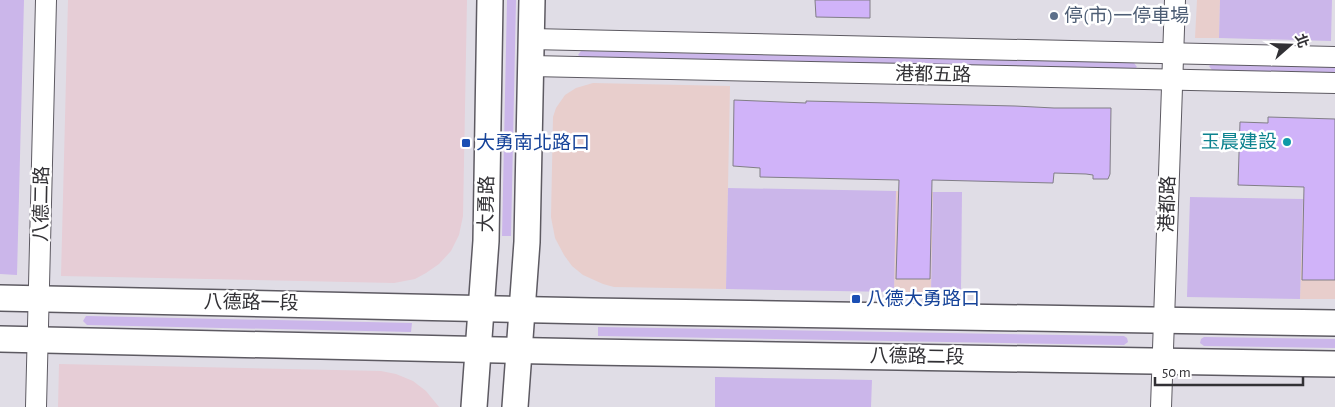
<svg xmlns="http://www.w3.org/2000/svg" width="1335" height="407" font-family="'Alegreya Sans','Noto Sans TC',sans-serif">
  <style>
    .commercial { fill: #e8cecc }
    .industrial { fill: #e6cdd6 }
    .green { fill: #cbb6ea }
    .building { fill: #d0b3f9; stroke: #817e86 }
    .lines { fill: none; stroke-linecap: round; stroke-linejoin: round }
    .minor-casing { stroke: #5d5a62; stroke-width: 22 }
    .tertiary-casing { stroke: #5d5a62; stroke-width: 28 }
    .minor { stroke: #fff; stroke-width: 20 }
    .tertiary { stroke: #fff; stroke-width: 25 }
    .service-dot { fill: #5c6f8a; stroke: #fff; stroke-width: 2 }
    .culture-dot { fill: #0f9aa8; stroke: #fff; stroke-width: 2 }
    .transit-dot { fill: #1a4fb4; stroke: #fff; stroke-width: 2 }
    .labels { text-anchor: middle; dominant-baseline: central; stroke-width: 5; stroke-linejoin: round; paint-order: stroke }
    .service-label { font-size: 19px; fill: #4e5e75; stroke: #fff; text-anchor: start }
    .street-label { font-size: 19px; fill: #323135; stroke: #fff }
    .culture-label { font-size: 19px; fill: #0d838f; stroke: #fff; text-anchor: end }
    .transit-label { font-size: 19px; fill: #164399; stroke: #fff; text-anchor: start }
  </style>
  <rect width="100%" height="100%" fill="#e0dde6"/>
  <g class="commercial">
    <polygon points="1197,0 1220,0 1219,38 1195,38"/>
    <polygon points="593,83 730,86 726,289 614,287 603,284 583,275 572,266 564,255 555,238 551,217 553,117 556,108 565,95 576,88"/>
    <polygon points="896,191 933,192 931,293 894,292"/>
    <polygon points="1303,199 1335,199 1335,299 1300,299"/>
  </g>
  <g class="industrial">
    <polygon points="68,0 467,0 463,216 459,235 451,251 439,264 426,273 415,279 394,283 61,276"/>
    <polygon points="59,364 381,371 396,374 413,381 426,391 439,407 58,407"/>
  </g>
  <g class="green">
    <polygon points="0,0 24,0 17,275 0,274"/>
    <polygon points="507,0 516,0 511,236 502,236"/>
    <polygon points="1220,0 1332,0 1331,41 1219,38"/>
    <polygon points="581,51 1134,63 1137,67 1134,69 581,57 578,55"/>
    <polygon points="1212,64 1335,67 1335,73 1212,70 1209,66"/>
    <polygon points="728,188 896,191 894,292 726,289"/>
    <polygon points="933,192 962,192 961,293 931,293"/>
    <polygon points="1190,197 1303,199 1300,299 1187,297"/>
    <polygon points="86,316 88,316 412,323 411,332 87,325 83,321"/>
    <polygon points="598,327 1124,336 1127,338 1128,342 1124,345 598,336"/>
    <polygon points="1204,337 1335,339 1335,348 1204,346 1200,343 1201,339"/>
    <polygon points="715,377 872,380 871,407 715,407"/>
  </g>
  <g class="building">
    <polygon points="815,0 870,0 870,18 816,17"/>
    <polygon points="734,100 806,103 806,101 1015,106 1054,108 1111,108 1110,174 1108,179 1093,179 1093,175 1086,174 1054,173 1053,183 932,180 930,279 896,279 899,180 760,177 760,168 733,166"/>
    <polygon points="1268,117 1335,119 1335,280 1302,280 1304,187 1238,185 1240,122 1268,123"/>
  </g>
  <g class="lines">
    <g class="minor-casing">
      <g id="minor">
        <polyline points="531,39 1335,57"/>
        <polyline points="531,66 1335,83"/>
        <polyline points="36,407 46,0"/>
        <polyline points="1161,407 1175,0"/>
      </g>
    </g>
    <g class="tertiary-casing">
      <g id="tertiary">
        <polyline points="0,298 592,311 1335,323"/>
        <polyline points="0,339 591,352 1335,364"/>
        <polyline points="474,407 486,241 490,0"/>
        <polyline points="515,407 527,242 532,0"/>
      </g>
    </g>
    <use href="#minor" class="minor"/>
    <use href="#tertiary" class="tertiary"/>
  </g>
  <circle class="service-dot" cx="1054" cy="16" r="5"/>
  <circle class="culture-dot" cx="1287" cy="142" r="5"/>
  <g class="transit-dot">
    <rect x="461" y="138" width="10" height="10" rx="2.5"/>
    <rect x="851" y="294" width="10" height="10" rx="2.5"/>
  </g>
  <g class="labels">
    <g class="service-label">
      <text x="1064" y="16">停(市)一停車場</text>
    </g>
    <g class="street-label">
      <text transform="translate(933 75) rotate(1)">港都五路</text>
      <text transform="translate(42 204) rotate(-89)">八德二路</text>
      <text transform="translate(487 204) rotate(-89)">大勇路</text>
      <text transform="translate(1168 204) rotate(-88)">港都路</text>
      <text transform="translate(251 303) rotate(1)">八德路一段</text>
      <text transform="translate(917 357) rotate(1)">八德路二段</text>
    </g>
    <g class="culture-label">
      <text x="1277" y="142">玉晨建設</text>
    </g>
    <g class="transit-label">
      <text x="476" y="143">大勇南北路口</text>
      <text x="866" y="299">八德大勇路口</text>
    </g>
  </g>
  <g transform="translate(1290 45) rotate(70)" stroke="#ffffff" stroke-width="4" paint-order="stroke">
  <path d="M0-4L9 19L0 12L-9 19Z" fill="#323135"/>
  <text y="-8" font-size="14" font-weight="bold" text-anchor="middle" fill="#323135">北</text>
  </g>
  <path d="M1155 377v8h148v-8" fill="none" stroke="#323135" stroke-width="2.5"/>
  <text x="1162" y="377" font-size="15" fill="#323135" stroke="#ffffff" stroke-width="4" paint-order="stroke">50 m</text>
</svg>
